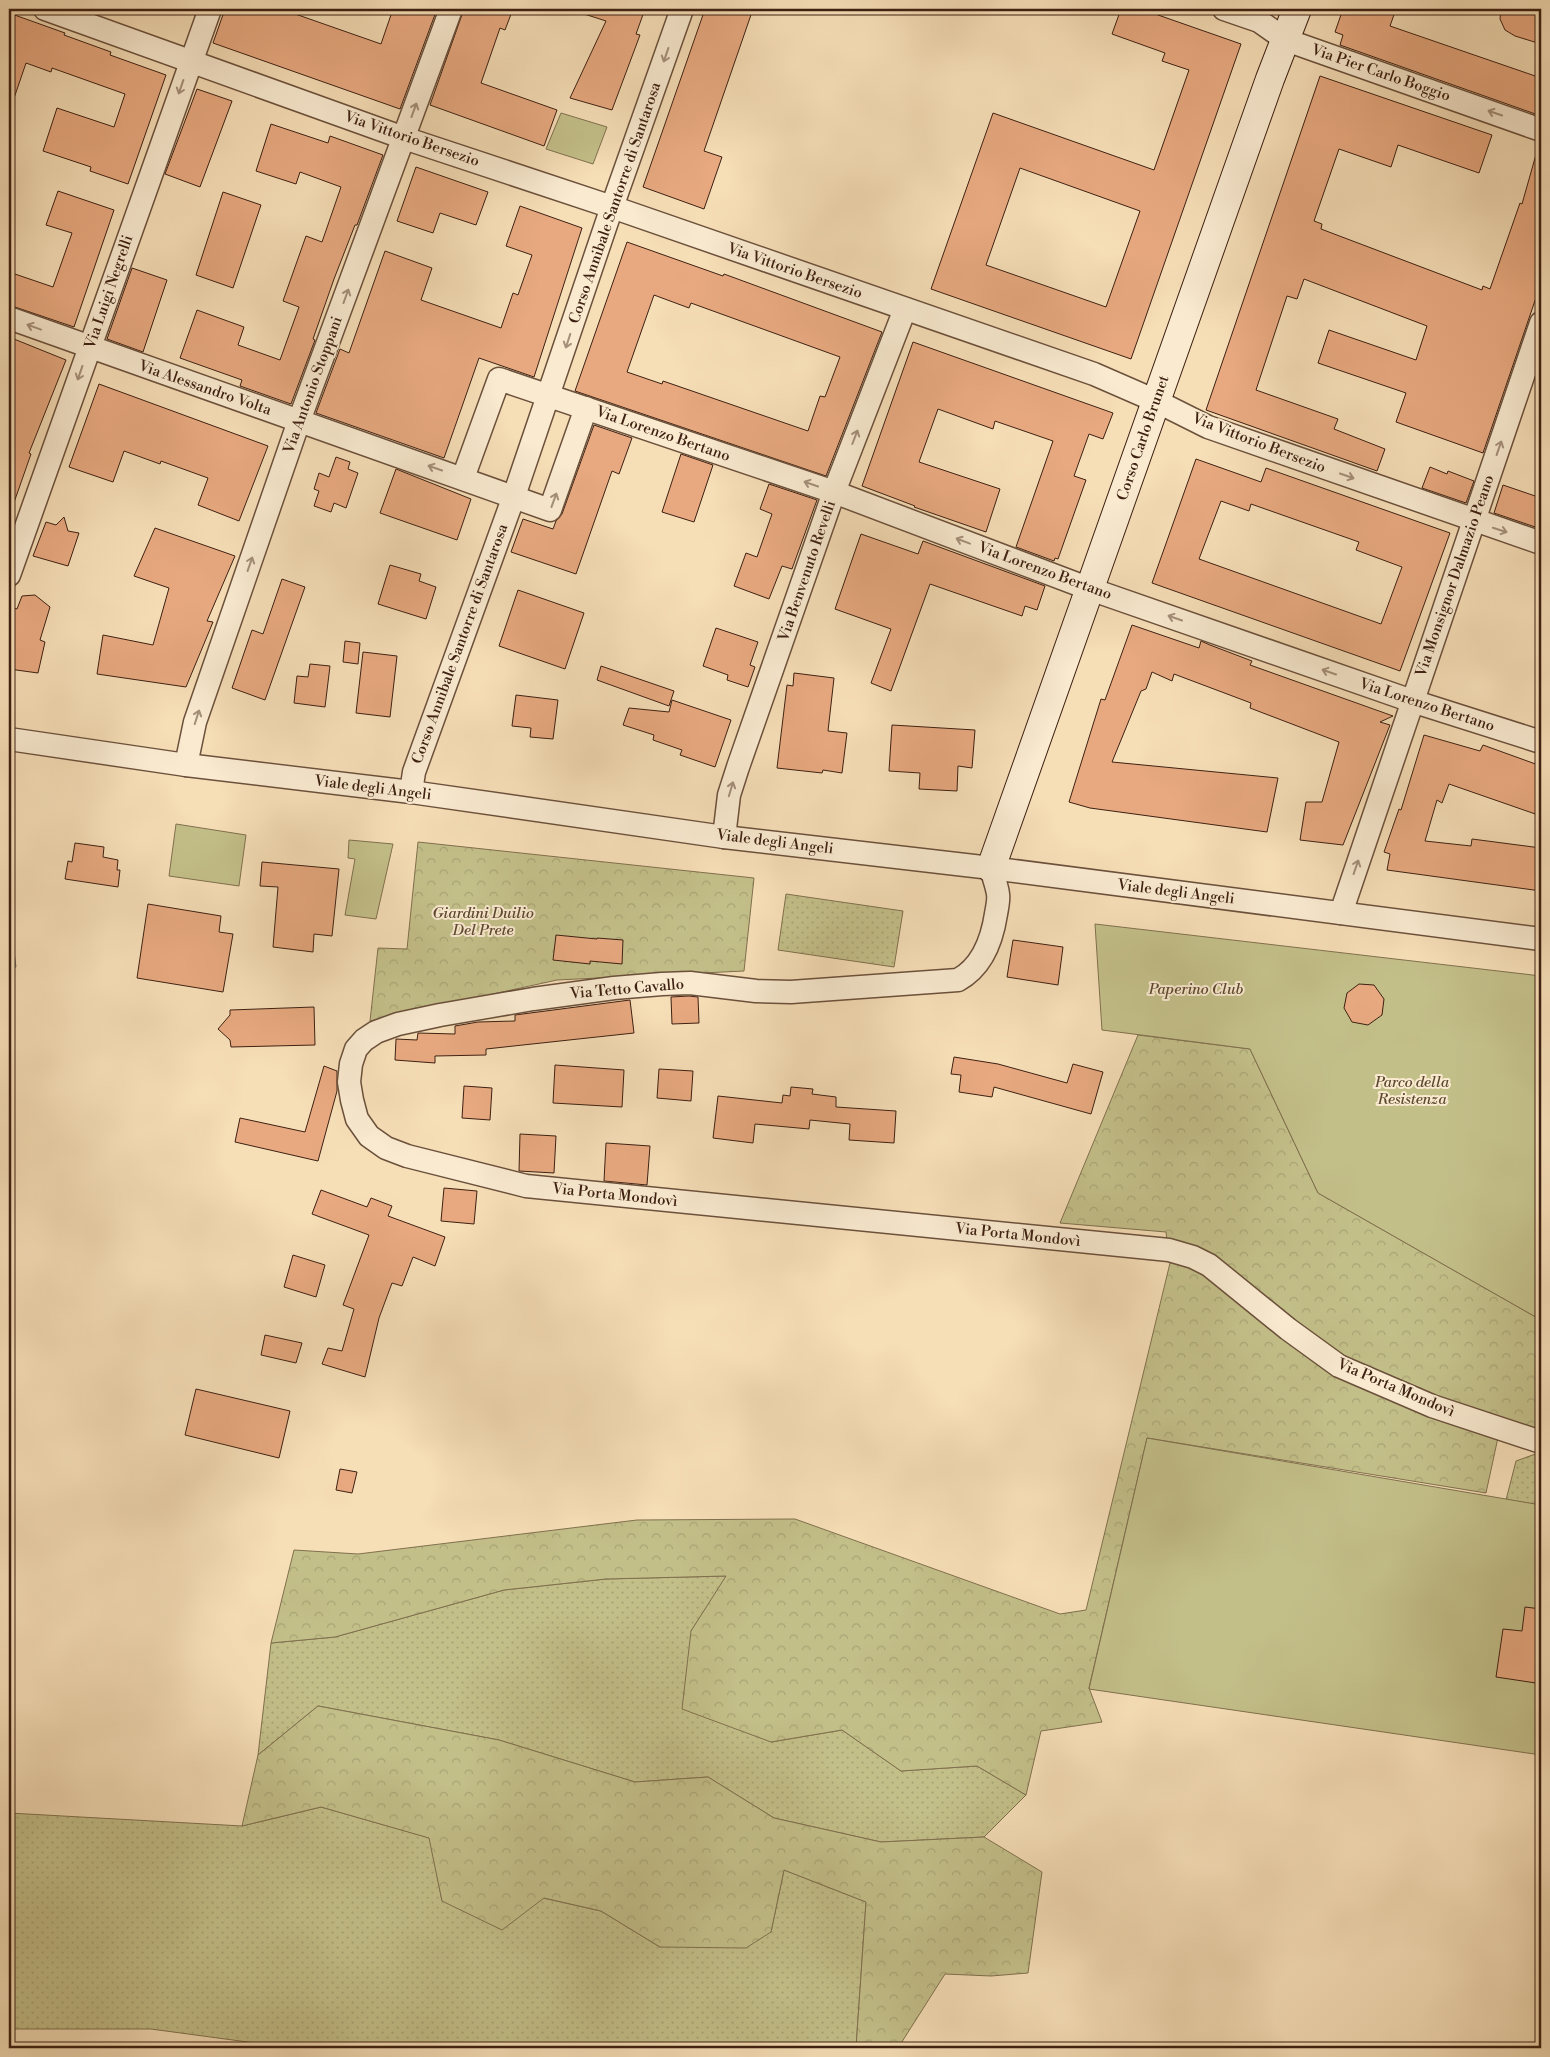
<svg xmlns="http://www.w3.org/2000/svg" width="1550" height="2057" font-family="'Libre Bodoni',serif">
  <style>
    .grass { fill: url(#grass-dots); stroke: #80704e }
    .forest { fill: url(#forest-crowns); stroke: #80704e }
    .park { fill: #c3bf89; stroke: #80704e }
    .water { fill: url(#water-waves); stroke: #777d73 }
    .building { fill: #e8a980; stroke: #3d2012; fill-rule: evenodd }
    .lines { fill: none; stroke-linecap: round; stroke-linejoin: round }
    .street-casing { stroke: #6b503b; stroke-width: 25 }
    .secondary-casing { stroke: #3d2012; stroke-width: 30 }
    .street { stroke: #f9ead0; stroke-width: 22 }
    .secondary { stroke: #f9ead0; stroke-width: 28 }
    .oneway { stroke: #a48f7a }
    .labels { text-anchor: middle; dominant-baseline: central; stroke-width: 4; stroke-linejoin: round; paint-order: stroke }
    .street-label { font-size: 15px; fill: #3d2012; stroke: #f9ead0 }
    .park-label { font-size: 15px; font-style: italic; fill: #5e4830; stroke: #f9ead0 }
  </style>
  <defs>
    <pattern id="grass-dots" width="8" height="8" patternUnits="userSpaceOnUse" patternTransform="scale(1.25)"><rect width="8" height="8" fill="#c3bf89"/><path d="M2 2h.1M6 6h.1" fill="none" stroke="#a8a475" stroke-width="1.8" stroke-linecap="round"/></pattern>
    <pattern id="forest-crowns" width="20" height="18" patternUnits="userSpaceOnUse" patternTransform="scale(1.25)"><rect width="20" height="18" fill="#c3bf89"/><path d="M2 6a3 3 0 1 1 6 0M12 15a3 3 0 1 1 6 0" fill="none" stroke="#a8a475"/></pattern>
    <pattern id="water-waves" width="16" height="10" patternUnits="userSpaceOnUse" patternTransform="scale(1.25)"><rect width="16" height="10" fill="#9dbbb3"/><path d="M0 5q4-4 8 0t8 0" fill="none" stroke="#88a099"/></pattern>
  </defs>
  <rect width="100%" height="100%" fill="#f6deb7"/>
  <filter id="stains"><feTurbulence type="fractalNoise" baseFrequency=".004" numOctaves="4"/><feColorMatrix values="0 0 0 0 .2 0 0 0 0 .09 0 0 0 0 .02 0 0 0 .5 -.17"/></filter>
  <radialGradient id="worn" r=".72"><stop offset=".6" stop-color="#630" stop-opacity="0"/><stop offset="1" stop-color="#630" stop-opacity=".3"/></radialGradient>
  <g class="grass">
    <polygon points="786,894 903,911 894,967 778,950"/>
    <polygon points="1541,1452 1536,1470 1541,1472 1541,1505 1506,1500 1516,1461"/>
    <polygon points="727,1576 691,1631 771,1742 842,1730 901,1771 977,1766 1026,1795 984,1837 881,1842 774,1818 708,1777 635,1782 499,1740 318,1706 258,1755 271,1643 335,1637 504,1590 606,1579"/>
    <polygon points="321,1807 430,1838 442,1901 543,1898 601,1911 660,1947 771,1932 784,1870 866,1902 856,2048 266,2048 255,2043 151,2029 9,2029 9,1813 242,1826"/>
  </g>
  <g class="forest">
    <polygon points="418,842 754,878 744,971 557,980 370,1021 378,948 407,949"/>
    <polygon points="1138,1035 1250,1049 1318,1193 1541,1320 1541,1432 1502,1419 1486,1493 1147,1438 1089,1688 1102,1722 1041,1731 1026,1795 977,1766 901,1771 842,1730 771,1742 682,1709 691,1631 726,1576 606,1579 504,1590 335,1637 271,1643 294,1550 358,1554 637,1520 795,1519 1060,1614 1086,1610 1170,1263 1166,1232 1060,1223"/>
    <polygon points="318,1706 499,1740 635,1782 708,1777 774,1818 881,1842 984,1837 1042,1872 1028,1973 991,1976 945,1974 898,2048 856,2048 866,1902 784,1870 771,1932 746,1948 660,1947 601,1911 544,1898 502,1930 442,1901 429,1838 321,1807 242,1826 258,1755"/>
  </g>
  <g class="park">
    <polygon points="561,113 607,127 593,164 546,149"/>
    <polygon points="176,824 246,835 239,886 169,876"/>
    <polygon points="349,840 393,844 376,919 345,915 355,859 348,858"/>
    <polygon points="1095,924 1541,976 1541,1320 1318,1193 1250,1049 1102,1030"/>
    <polygon points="1147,1438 1541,1505 1541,1755 1089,1689"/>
  </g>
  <polygon class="water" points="13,943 16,967 9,968 9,944"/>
  <g class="building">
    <polygon points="225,9 281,9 381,44 393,9 437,9 400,109 213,43"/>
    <polygon points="464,9 513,9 505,30 500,28 481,83 557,110 544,146 430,105"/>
    <polygon points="579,9 645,9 636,34 640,35 612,110 570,98 606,21 578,12"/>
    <polygon points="705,9 753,9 704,151 722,157 704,209 643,187"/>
    <path d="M1121,9H1141L1241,44L1131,359L931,289L993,113L1154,170L1189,70L1162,61L1165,53L1112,34ZM1020,168L1140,211L1106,307L986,265Z"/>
    <polygon points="1343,9 1396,9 1390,26 1541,78 1541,116 1340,45 1343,35 1335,32"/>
    <polygon points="1501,9 1541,9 1541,44 1515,36 1505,30 1500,19"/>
    <polygon points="9,13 65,33 64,35 111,52 110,55 166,75 128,184 90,171 91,167 43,151 57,108 114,127 125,94 52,68 51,72 26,63 11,107 9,107"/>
    <polygon points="1320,76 1492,135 1479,173 1398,145 1391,167 1339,149 1314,221 1322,224 1321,229 1482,290 1483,286 1490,289 1520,203 1522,204 1537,151 1541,152 1541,283 1483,453 1396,422 1406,393 1318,363 1329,330 1416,360 1427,326 1304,279 1297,299 1287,296 1256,390 1338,419 1334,429 1385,449 1377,471 1206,410"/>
    <polygon points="197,89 232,101 200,187 165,174"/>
    <polygon points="271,124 328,143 330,136 383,155 357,225 355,225 334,279 313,339 315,340 291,404 240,386 242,380 180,358 197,310 244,327 238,345 280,360 299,307 283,301 306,236 322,242 341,187 300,172 296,184 256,171"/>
    <polygon points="416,167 488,192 476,225 440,213 433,233 397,221"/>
    <polygon points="58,191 114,210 74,327 9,305 9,272 53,287 72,233 46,225"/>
    <polygon points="223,192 261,205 233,288 196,275"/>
    <polygon points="520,206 582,228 534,377 479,358 444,458 316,413 340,349 349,353 385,251 432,268 421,300 501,328 513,293 518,295 532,255 506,246"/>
    <path d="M627,242L723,276L724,274L882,332L826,476L575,391ZM654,295L689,308L691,303L840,357L825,397L820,396L808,431L663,381L662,384L627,372Z"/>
    <polygon points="132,268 167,280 143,352 107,339"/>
    <polygon points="9,337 66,360 29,453 31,454 11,511 9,510"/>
    <polygon points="913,342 1113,413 1103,439 1089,434 1074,476 1086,480 1058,559 1055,558 1054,561 1016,547 1053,441 995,421 993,429 938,409 919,462 1000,489 986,532 914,507 915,506 862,486"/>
    <polygon points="99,384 268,446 239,521 198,505 208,478 161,461 160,464 124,451 113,482 69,467"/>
    <polygon points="594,425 632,438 619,474 612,471 576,574 511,552 523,519 553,529 556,521 562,514"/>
    <polygon points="681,454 713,465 694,522 662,512"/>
    <polygon points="336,457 350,462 348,469 358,473 346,508 334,503 331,512 314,506 319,491 314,489 319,473 329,477"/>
    <path d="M1196,459L1261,482L1266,468L1450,533L1400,671L1152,583ZM1221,501L1249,511L1251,504L1359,542L1356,550L1402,567L1381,624L1199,559Z"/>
    <polygon points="1430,467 1447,474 1448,471 1474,481 1466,503 1422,488"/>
    <polygon points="396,469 471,499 457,540 380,513"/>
    <polygon points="769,484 817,500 792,569 782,566 769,599 734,586 746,553 757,557 772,514 760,509"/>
    <polygon points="1503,485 1541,498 1541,529 1494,513"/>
    <polygon points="64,517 68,531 79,533 68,566 33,556 46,522 56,525"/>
    <polygon points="155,528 235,556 207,621 213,622 186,687 97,674 103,635 153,645 169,588 134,576"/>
    <polygon points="861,534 918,554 923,541 1045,586 1037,610 1025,606 1022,616 930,584 891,691 871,683 891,629 835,609"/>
    <polygon points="390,565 421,574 419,581 436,587 426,619 378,604"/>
    <polygon points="282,579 305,587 265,700 232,688 252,630 263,634"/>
    <polygon points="518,590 584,613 565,669 499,646"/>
    <polygon points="35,595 50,607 40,640 45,642 38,673 9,669 9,606 17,609 22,596"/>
    <polygon points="1132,625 1199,648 1201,641 1210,645 1252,661 1250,665 1393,716 1380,722 1390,725 1343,845 1300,840 1306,802 1322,802 1339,742 1250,708 1251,703 1174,674 1172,681 1152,672 1146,689 1141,691 1112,762 1278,778 1267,832 1090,808 1069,802 1101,699 1105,700"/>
    <polygon points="716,628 758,642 750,665 755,667 748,687 727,680 728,675 703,666"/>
    <polygon points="345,641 360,643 358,664 343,662"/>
    <polygon points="363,652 397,656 390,717 356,713"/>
    <polygon points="310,664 330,666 325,707 294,703 297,676 308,677"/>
    <polygon points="601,666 674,691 669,706 597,680"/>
    <polygon points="794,673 834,678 828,731 847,733 842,773 823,770 822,773 777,768 787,685 793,686"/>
    <polygon points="516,695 558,700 553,739 530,737 531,728 512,726"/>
    <polygon points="672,700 731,720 715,767 680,755 682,750 653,740 654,735 623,725 629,708 669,712"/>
    <polygon points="892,725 975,730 972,768 958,766 957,791 919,789 920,773 889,771"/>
    <polygon points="1424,735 1480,751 1483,745 1541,766 1541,816 1449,784 1442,803 1437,800 1425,841 1471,846 1472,839 1541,848 1541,891 1387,870 1390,854 1384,852 1399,809 1401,810"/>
    <polygon points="75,843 104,847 103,857 118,860 117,870 120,870 118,887 65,879 68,861 72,862"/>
    <polygon points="262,862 339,869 332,936 314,934 313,952 273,947 278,887 260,886"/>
    <polygon points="148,904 221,916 219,932 233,934 223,992 137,978"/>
    <polygon points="556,935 597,939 597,938 623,940 622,964 590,961 590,964 553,960"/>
    <polygon points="1013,940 1063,947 1058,985 1007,977"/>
    <polygon points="1359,984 1374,985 1384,999 1382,1015 1368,1025 1352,1022 1344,1008 1347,993"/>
    <polygon points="689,996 698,997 699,1023 672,1024 671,997"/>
    <polygon points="630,1000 634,1033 486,1049 486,1055 435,1056 435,1063 395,1060 396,1039 417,1040 418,1033 455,1034 455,1026 478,1022 515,1021 515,1015"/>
    <polygon points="314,1007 315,1045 231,1047 230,1040 218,1029 230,1015 230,1010"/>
    <polygon points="954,1057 998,1064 1067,1083 1073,1064 1103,1072 1091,1114 994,1087 992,1097 959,1092 961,1075 951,1074"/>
    <polygon points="555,1065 624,1070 622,1107 553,1103"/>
    <polygon points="324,1066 337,1071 337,1091 318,1161 235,1142 240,1118 305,1132"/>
    <polygon points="659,1069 693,1071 691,1101 657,1098"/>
    <polygon points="464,1086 492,1088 490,1120 462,1118"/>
    <polygon points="791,1087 813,1089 812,1094 836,1097 836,1107 896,1111 894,1143 849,1140 850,1124 810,1120 809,1129 755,1124 753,1143 713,1138 718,1096 782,1103 783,1095 790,1096"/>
    <polygon points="520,1134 556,1136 554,1173 519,1171"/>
    <polygon points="606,1143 650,1146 647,1185 604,1181"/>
    <polygon points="444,1188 477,1191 474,1224 441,1221"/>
    <polygon points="321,1190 367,1207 371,1198 392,1206 388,1216 445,1237 435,1266 413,1257 402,1286 392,1283 379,1318 365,1377 322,1364 328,1348 342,1351 354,1309 343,1305 369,1235 312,1214"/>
    <polygon points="293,1255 325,1265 316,1297 284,1287"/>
    <polygon points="265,1335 302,1343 296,1363 261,1355"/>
    <polygon points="196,1389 290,1411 279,1458 185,1435"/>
    <polygon points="340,1469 357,1472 352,1493 336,1490"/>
    <polygon points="1525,1607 1541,1609 1541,1647 1536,1683 1496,1677 1503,1629 1522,1631"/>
  </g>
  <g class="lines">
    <g class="street-casing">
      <g id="street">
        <polyline points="45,9 404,138 612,207 1094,374 1156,401 1208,427 1541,543"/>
        <polyline points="1224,9 1259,21 1286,40 1541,130"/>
        <polyline points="9,318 550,510 586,408"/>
        <polyline points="463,478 499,379 834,492 1090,589 1412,701 1541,742"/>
        <polyline points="9,575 210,9"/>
        <polyline points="9,739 186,765 411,792 724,837 991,868 1541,939"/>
        <polyline points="186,765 195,722 299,421 451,9"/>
        <polyline points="411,792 414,772 514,496 612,207 682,9"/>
        <polyline points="724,837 729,795 738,767 834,492 905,309"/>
        <path d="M991,868C993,876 997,886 998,894C999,900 997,908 996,914C992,940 982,967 958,980L791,992L756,991L690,983L662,984L614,988L533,999L440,1015L398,1024L376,1032L364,1040L356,1049L351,1064L349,1082L352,1100L357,1119L369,1136L386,1148L407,1156L526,1186L1169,1250L1193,1257L1209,1265L1288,1329L1339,1366L1432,1406L1541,1442"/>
        <polyline points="1341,913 1541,323"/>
      </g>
    </g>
    <g class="secondary-casing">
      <polyline id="secondary" points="991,868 1270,79 1297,9"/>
    </g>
    <use href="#street" class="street"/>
    <use href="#secondary" class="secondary"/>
  </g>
  <defs><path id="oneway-shaft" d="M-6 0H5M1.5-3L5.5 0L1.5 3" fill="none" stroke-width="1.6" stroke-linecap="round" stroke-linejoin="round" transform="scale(1.25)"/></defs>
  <g class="oneway">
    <use href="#oneway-shaft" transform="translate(666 55) rotate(109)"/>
    <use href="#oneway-shaft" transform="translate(181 87) rotate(109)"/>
    <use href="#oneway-shaft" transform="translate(414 110) rotate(-70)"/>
    <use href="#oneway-shaft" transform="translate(1495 113) rotate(-161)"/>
    <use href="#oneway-shaft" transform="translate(346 296) rotate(-70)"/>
    <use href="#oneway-shaft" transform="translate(34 327) rotate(-160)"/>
    <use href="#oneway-shaft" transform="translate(568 341) rotate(108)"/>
    <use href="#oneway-shaft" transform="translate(80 373) rotate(109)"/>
    <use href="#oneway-shaft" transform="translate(855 437) rotate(-69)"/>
    <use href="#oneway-shaft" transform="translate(1499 448) rotate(-71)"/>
    <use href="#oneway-shaft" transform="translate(435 468) rotate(-161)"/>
    <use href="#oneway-shaft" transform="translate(1347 476) rotate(19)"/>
    <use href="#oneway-shaft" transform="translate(811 484) rotate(-161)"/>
    <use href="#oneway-shaft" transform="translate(554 500) rotate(-70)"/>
    <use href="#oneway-shaft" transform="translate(1500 530) rotate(18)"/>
    <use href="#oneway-shaft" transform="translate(963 541) rotate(-159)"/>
    <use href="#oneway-shaft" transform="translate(250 564) rotate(-71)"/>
    <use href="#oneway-shaft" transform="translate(1175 618) rotate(-161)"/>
    <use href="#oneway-shaft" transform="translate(1329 672) rotate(-161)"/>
    <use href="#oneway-shaft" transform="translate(197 717) rotate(-72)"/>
    <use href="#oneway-shaft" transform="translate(731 789) rotate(-73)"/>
    <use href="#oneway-shaft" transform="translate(1356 867) rotate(-71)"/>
  </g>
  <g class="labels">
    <g class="street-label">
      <text transform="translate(1381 73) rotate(19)">Via Pier Carlo Boggio</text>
      <text transform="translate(412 139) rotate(19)">Via Vittorio Bersezio</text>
      <text transform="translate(615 203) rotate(-71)">Corso Annibale Santorre di Santarosa</text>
      <text transform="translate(795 271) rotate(19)">Via Vittorio Bersezio</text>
      <text transform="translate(109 292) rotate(-71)">Via Luigi Negrelli</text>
      <text transform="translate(313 385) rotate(-70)">Via Antonio Stoppani</text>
      <text transform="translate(205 388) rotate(19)">Via Alessandro Volta</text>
      <text transform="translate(663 434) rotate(19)">Via Lorenzo Bertano</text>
      <text transform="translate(1143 438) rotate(-71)">Corso Carlo Brunet</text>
      <text transform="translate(1259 443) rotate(21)">Via Vittorio Bersezio</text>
      <text transform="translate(807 571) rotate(-71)">Via Benvenuto Revelli</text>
      <text transform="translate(1045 571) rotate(20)">Via Lorenzo Bertano</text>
      <text transform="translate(1455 576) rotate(-71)">Via Monsignor Dalmazio Peano</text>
      <text transform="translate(460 644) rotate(-70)">Corso Annibale Santorre di Santarosa</text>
      <text transform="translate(1427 705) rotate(18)">Via Lorenzo Bertano</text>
      <text transform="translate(373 788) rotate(7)">Viale degli Angeli</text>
      <text transform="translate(775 842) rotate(7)">Viale degli Angeli</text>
      <text transform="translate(1176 892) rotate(7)">Viale degli Angeli</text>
      <text transform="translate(627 989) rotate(-5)">Via Tetto Cavallo</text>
      <text transform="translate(615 1195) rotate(6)">Via Porta Mondovì</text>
      <text transform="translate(1018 1235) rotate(6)">Via Porta Mondovì</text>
      <text transform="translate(1396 1388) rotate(23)">Via Porta Mondovì</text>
    </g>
    <g class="park-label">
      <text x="483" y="913">Giardini Duilio<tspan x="483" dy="17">Del Prete</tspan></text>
      <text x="1196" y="989">Paperino Club</text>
      <text x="1412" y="1082">Parco della<tspan x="1412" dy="17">Resistenza</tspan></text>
    </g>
  </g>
  <rect width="1550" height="2057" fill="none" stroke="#f6deb7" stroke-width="30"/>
  <rect x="10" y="10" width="1530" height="2037" fill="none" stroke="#3d2012" stroke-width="2.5"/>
  <rect x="15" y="15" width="1520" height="2027" fill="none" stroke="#3d2012"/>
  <rect width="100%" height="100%" filter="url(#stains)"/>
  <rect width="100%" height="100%" fill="url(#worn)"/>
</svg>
